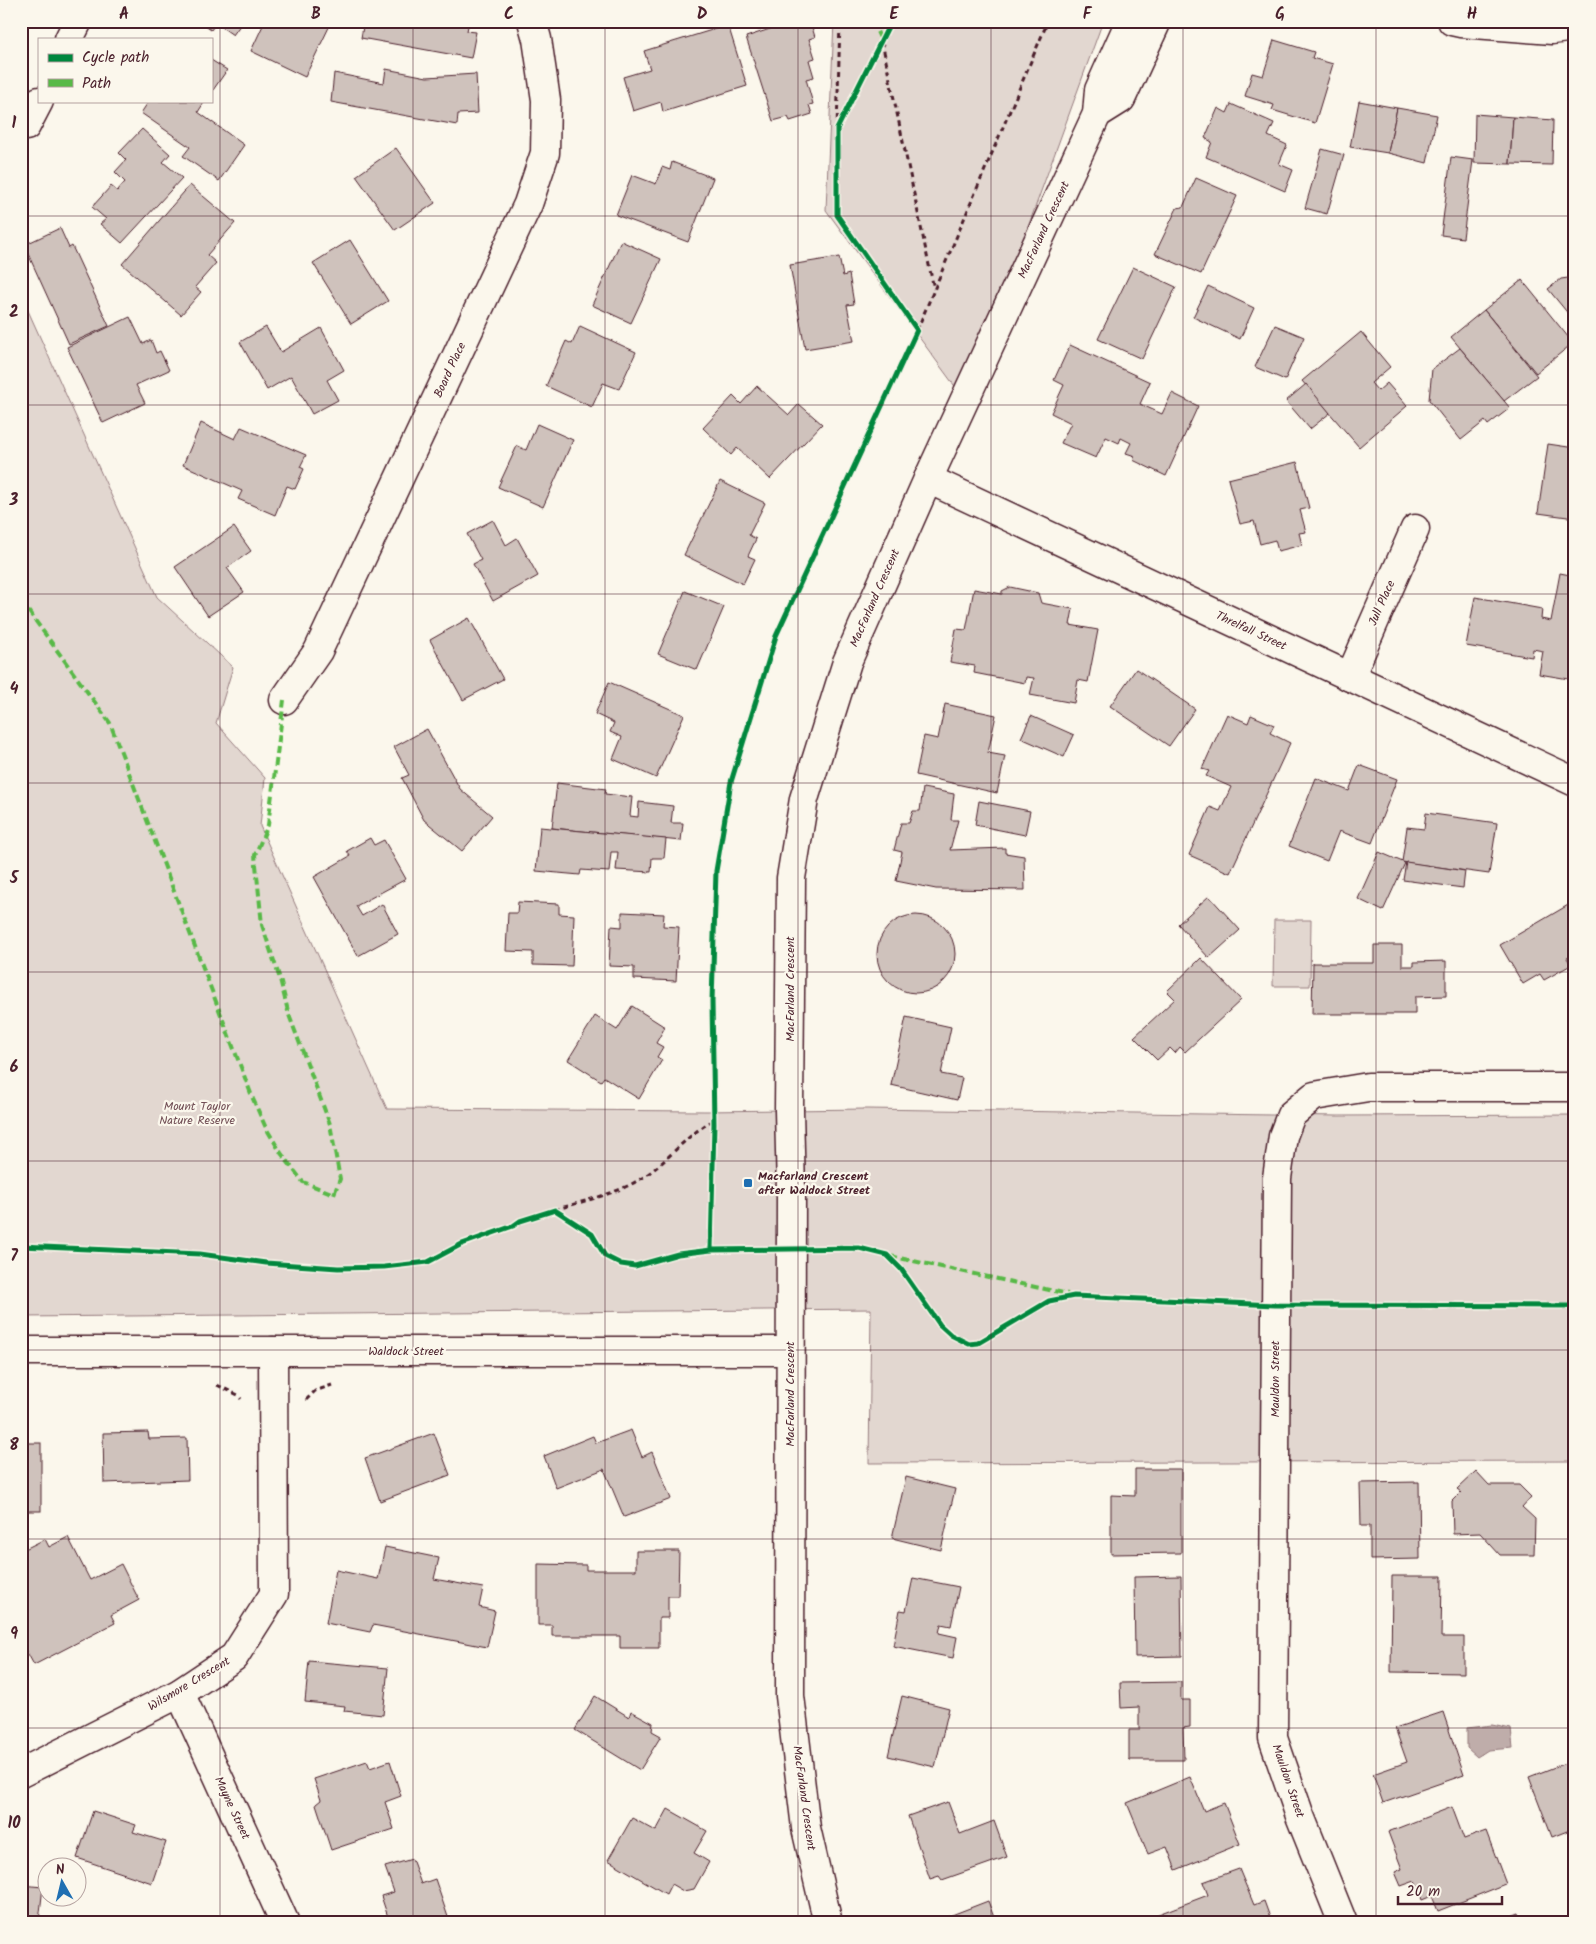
<svg xmlns="http://www.w3.org/2000/svg" width="1596" height="1944" font-family="Kalam,sans-serif">
  <style>
    .green { fill: #e2d7d0; stroke: #967b7e }
    .water { fill: #bfadaa; stroke: #907477 }
    .building { fill: #cfc2bc; stroke: #4a1f2b }
    .lines { fill: none; stroke-linecap: round; stroke-linejoin: round }
    .minor-casing { stroke: #4a1f2b; stroke-width: 31 }
    .path { stroke: #4a1f2b; stroke-width: 3; stroke-dasharray: 5 4; stroke-linecap: butt }
    .minor { stroke: #fbf7ec; stroke-width: 28 }
    .quiet { stroke: #58b947; stroke-width: 4; stroke-dasharray: 8 4; stroke-linecap: butt }
    .cycleway-casing { stroke: #fbf7ec; stroke-width: 8 }
    .cycleway { stroke: #00873e; stroke-width: 5 }
    .grid { fill: none; stroke: #4a1f2b; stroke-width: 1; stroke-opacity: 0.55 }
    .poi-dot { fill: #1f6fb2; stroke: #fbf7ec; stroke-width: 2 }
    .labels { text-anchor: middle; dominant-baseline: central; stroke-width: 4.5; stroke-linejoin: round; paint-order: stroke }
    .street-label { font-size: 12px; fill: #4a1f2b; stroke: #fbf7ec }
    .park-label { font-size: 12px; fill: #704d54; stroke: #fbf7ec }
    .poi-label { font-size: 12px; font-weight: bold; fill: #4a1f2b; stroke: #fbf7ec; text-anchor: start }
    .neatline { fill: none; stroke: #4a1f2b; stroke-width: 2 }
    .grid-label { font-size: 16px; text-anchor: middle; font-weight: bold; fill: #4a1f2b }
  </style>
  <rect width="100%" height="100%" fill="#fbf7ec"/>
  <filter id="ink" filterUnits="userSpaceOnUse"><feTurbulence type="fractalNoise" baseFrequency=".02" numOctaves="2"/><feDisplacementMap in="SourceGraphic" scale="10" xChannelSelector="R" yChannelSelector="G"/><feConvolveMatrix kernelMatrix="1 2 1 2 8 2 1 2 1" color-interpolation-filters="sRGB"/></filter>
  <g filter="url(#ink)">
    <g class="green">
      <polygon points="834,21 1103,21 965,400 826,210"/>
      <polygon points="21,295 157,597 233,667 216,723 265,778 260,826 387,1109 706,1111 867,1109 1338,1116 1575,1115 1575,1461 869,1463 871,1309 21,1317"/>
      <polygon points="1274,920 1311,920 1310,986 1273,986"/>
    </g>
    <polygon class="water" points="1492,1725 1511,1729 1513,1748 1488,1750 1477,1757 1467,1748 1467,1728"/>
    <g class="building">
      <polygon points="198,21 243,21 233,35 216,23 211,30"/>
      <polygon points="265,21 332,21 305,77 251,51"/>
      <polygon points="364,21 469,21 467,31 476,32 471,58 361,38"/>
      <polygon points="774,21 815,23 811,24 815,37 809,39 815,58 809,60 814,77 806,79 813,104 809,105 812,114 790,121 788,117 773,121 746,37 773,28 771,22"/>
      <polygon points="728,25 747,86 663,112 661,102 633,111 623,77 650,69 644,51"/>
      <polygon points="1274,40 1314,52 1312,58 1333,64 1315,123 1272,110 1274,105 1245,96 1252,73 1263,76"/>
      <polygon points="211,60 227,70 211,93"/>
      <polygon points="386,69 427,77 476,74 478,113 458,114 457,125 331,102 334,73 384,83"/>
      <polygon points="149,101 205,101 198,112 244,145 219,181 183,156 190,147 141,113"/>
      <polygon points="1359,101 1397,108 1388,153 1350,147"/>
      <polygon points="1231,104 1274,123 1268,136 1287,145 1279,164 1293,170 1285,191 1206,157 1212,142 1205,138 1218,108 1227,113"/>
      <polygon points="1397,108 1437,115 1427,163 1388,153"/>
      <polygon points="1475,114 1513,117 1510,164 1474,163"/>
      <polygon points="1513,117 1553,120 1552,165 1510,164"/>
      <polygon points="142,129 170,154 163,162 182,178 122,243 100,224 106,219 92,207 111,186 117,191 125,182 115,172 126,160 119,153"/>
      <polygon points="396,148 435,203 395,230 356,176"/>
      <polygon points="1322,149 1344,155 1327,214 1305,208"/>
      <polygon points="1451,157 1473,160 1463,238 1441,235"/>
      <polygon points="672,162 713,178 688,242 616,215 632,175 656,184 662,167 670,170"/>
      <polygon points="1196,178 1237,196 1201,274 1155,254 1177,208 1183,207"/>
      <polygon points="190,185 235,223 207,255 216,263 195,287 201,292 181,315 122,264"/>
      <polygon points="60,228 69,248 72,246 109,326 69,344 24,245"/>
      <polygon points="350,240 388,301 351,324 313,263"/>
      <polygon points="621,241 661,259 631,323 592,305"/>
      <polygon points="839,257 843,276 849,274 854,304 847,305 854,341 805,349 790,265"/>
      <polygon points="1133,267 1176,287 1142,359 1098,339"/>
      <polygon points="1575,277 1575,322 1548,289 1561,279"/>
      <polygon points="1522,280 1573,343 1536,373 1484,310"/>
      <polygon points="1208,286 1254,308 1240,339 1193,317"/>
      <polygon points="1484,310 1537,376 1504,401 1451,337"/>
      <polygon points="130,317 143,344 151,340 156,353 160,351 169,370 136,385 145,403 103,423 67,347"/>
      <polygon points="1275,325 1304,337 1285,380 1255,367"/>
      <polygon points="580,326 636,352 619,389 603,383 592,407 546,386 566,341 572,344"/>
      <polygon points="266,327 281,352 321,328 344,370 327,380 338,400 312,414 291,376 267,390 240,342"/>
      <polygon points="1361,332 1390,367 1371,383 1378,391 1387,383 1407,406 1359,447 1302,381"/>
      <polygon points="1070,345 1150,382 1140,404 1162,414 1172,393 1198,406 1166,476 1133,460 1135,456 1126,453 1131,443 1121,438 1119,443 1106,437 1096,458 1061,443 1071,423 1051,413 1064,385 1054,380"/>
      <polygon points="1460,348 1510,408 1488,425 1485,421 1461,440 1429,400 1432,369"/>
      <polygon points="1306,384 1330,413 1310,429 1286,401"/>
      <polygon points="757,386 789,415 799,404 822,424 770,479 737,448 731,455 703,428 733,396 741,404"/>
      <polygon points="201,423 235,439 241,427 306,455 300,467 304,469 295,489 287,486 275,515 238,499 242,491 183,465"/>
      <polygon points="537,424 573,440 543,507 498,487 517,446 526,450"/>
      <polygon points="1548,444 1575,448 1575,518 1538,513"/>
      <polygon points="1297,462 1309,508 1300,510 1306,532 1299,533 1302,545 1278,551 1275,540 1260,544 1254,521 1240,524 1228,479"/>
      <polygon points="720,481 765,503 749,535 756,539 748,556 755,559 743,584 684,555"/>
      <polygon points="493,520 506,545 517,538 538,576 493,601 473,564 481,560 467,534"/>
      <polygon points="234,527 251,551 227,568 244,592 208,616 175,567"/>
      <polygon points="1560,573 1575,576 1575,680 1539,674 1543,651 1533,649 1532,657 1466,646 1475,597 1542,609 1541,619 1551,621"/>
      <polygon points="1010,587 1038,593 1041,603 1073,609 1070,625 1098,630 1088,682 1078,680 1074,703 1030,695 1034,678 1026,677 1025,683 974,673 975,666 950,662 956,629 966,630 974,589 1002,594 1002,591"/>
      <polygon points="685,591 724,607 697,670 658,654"/>
      <polygon points="469,618 503,679 463,700 430,640"/>
      <polygon points="1136,669 1195,709 1169,746 1110,706"/>
      <polygon points="609,682 684,715 656,778 613,759 622,737 610,732 614,723 595,714"/>
      <polygon points="945,704 996,715 988,753 1005,756 997,793 916,775 924,736 938,739"/>
      <polygon points="1227,714 1248,723 1251,715 1274,725 1270,733 1290,743 1230,873 1189,855 1210,807 1220,811 1231,787 1206,776 1209,771 1202,769"/>
      <polygon points="1031,716 1074,735 1064,757 1021,738"/>
      <polygon points="427,729 460,789 492,816 462,851 424,820 402,778 409,775 394,747"/>
      <polygon points="1359,765 1397,779 1372,843 1339,831 1327,861 1289,846 1316,778 1349,791"/>
      <polygon points="557,783 606,789 605,794 632,797 630,816 638,817 639,802 673,806 671,823 683,823 681,841 552,828"/>
      <polygon points="923,788 954,794 951,820 958,820 950,850 1005,848 1005,853 1024,856 1025,890 936,889 896,881 902,852 894,850 901,823 909,823 913,811 920,811"/>
      <polygon points="979,801 1030,811 1025,835 975,825"/>
      <polygon points="1426,813 1497,823 1489,874 1402,862 1407,827 1424,829"/>
      <polygon points="540,827 666,839 664,858 652,858 651,872 616,870 618,852 611,852 609,872 581,870 580,875 536,871"/>
      <polygon points="370,838 374,845 384,840 406,879 356,906 362,916 382,904 398,934 358,956 314,877 350,856 347,851"/>
      <polygon points="1379,852 1405,863 1383,911 1358,899"/>
      <polygon points="1406,862 1465,871 1463,888 1403,880"/>
      <polygon points="1209,896 1240,930 1209,958 1178,924"/>
      <polygon points="1575,901 1575,954 1567,958 1571,965 1544,980 1540,974 1523,984 1500,945"/>
      <polygon points="518,902 559,904 559,914 574,915 572,966 533,965 533,952 506,951 508,913 517,913"/>
      <polygon points="622,912 664,914 663,926 679,927 676,981 634,979 634,967 609,966 611,926 622,927"/>
      <circle cx="916" cy="954" r="39"/>
      <polygon points="1374,945 1402,945 1402,966 1414,966 1414,962 1446,961 1446,996 1415,997 1415,1014 1312,1014 1313,963 1374,963"/>
      <polygon points="1201,958 1241,1000 1185,1052 1180,1047 1175,1053 1170,1048 1157,1060 1134,1037 1175,999 1167,991"/>
      <polygon points="632,1006 665,1027 656,1043 663,1047 657,1057 662,1060 639,1099 604,1077 601,1081 568,1060 595,1016 617,1030"/>
      <polygon points="906,1017 951,1027 941,1074 962,1078 957,1100 891,1085"/>
      <polygon points="631,1430 642,1457 652,1452 671,1499 624,1517 604,1469 556,1488 544,1456 593,1436 596,1443"/>
      <polygon points="148,1432 149,1439 187,1438 188,1480 104,1483 103,1433"/>
      <polygon points="434,1433 450,1475 380,1501 365,1458"/>
      <rect x="21" y="1443" width="20" height="68"/>
      <polygon points="1135,1469 1181,1469 1181,1553 1111,1554 1111,1495 1135,1496"/>
      <polygon points="1476,1471 1489,1485 1519,1485 1531,1497 1522,1507 1535,1519 1534,1555 1500,1555 1480,1533 1453,1534 1452,1501 1461,1492 1457,1489"/>
      <polygon points="906,1477 955,1489 941,1550 892,1538"/>
      <polygon points="1419,1482 1420,1559 1370,1560 1370,1526 1361,1526 1360,1483"/>
      <polygon points="68,1537 90,1580 121,1564 139,1600 111,1615 115,1623 34,1665 21,1641 21,1551 45,1539 49,1547"/>
      <polygon points="385,1547 439,1558 434,1579 483,1588 479,1607 495,1611 487,1647 373,1625 370,1632 326,1623 336,1570 378,1579"/>
      <polygon points="636,1551 679,1551 678,1596 668,1596 668,1618 659,1618 659,1648 620,1648 620,1636 552,1636 552,1625 538,1625 538,1564 586,1565 586,1570 636,1570"/>
      <polygon points="1181,1576 1182,1656 1135,1657 1134,1577"/>
      <polygon points="1392,1576 1442,1576 1441,1637 1464,1637 1464,1673 1391,1672"/>
      <polygon points="913,1578 959,1587 951,1626 941,1624 939,1633 957,1637 953,1658 893,1646 900,1610 906,1611"/>
      <polygon points="309,1661 388,1668 383,1715 344,1711 345,1706 305,1702"/>
      <polygon points="1181,1682 1181,1700 1190,1700 1190,1727 1183,1728 1184,1760 1129,1760 1129,1730 1139,1730 1139,1707 1121,1708 1120,1683"/>
      <polygon points="595,1696 629,1717 631,1711 653,1723 652,1731 661,1736 640,1770 575,1730"/>
      <polygon points="902,1696 949,1708 935,1767 888,1756"/>
      <polygon points="1443,1712 1464,1775 1383,1803 1373,1774 1407,1762 1395,1728"/>
      <polygon points="1573,1760 1575,1764 1575,1828 1552,1837 1529,1777"/>
      <polygon points="367,1761 370,1768 390,1761 401,1796 385,1802 394,1829 331,1850 316,1804 321,1800 314,1779"/>
      <polygon points="1190,1777 1204,1811 1224,1803 1240,1844 1176,1870 1167,1847 1148,1854 1127,1803"/>
      <polygon points="948,1802 960,1834 994,1821 1007,1857 942,1880 939,1876 930,1879 908,1816"/>
      <polygon points="1452,1807 1464,1839 1486,1831 1506,1884 1438,1911 1432,1896 1422,1900 1415,1881 1401,1886 1395,1872 1402,1869 1388,1832"/>
      <polygon points="668,1809 707,1831 694,1853 709,1862 694,1889 683,1891 671,1884 666,1894 608,1860 632,1818 656,1831"/>
      <polygon points="93,1811 136,1825 133,1832 166,1842 152,1883 77,1858"/>
      <polygon points="412,1859 421,1884 435,1879 449,1920 441,1923 390,1923 381,1896 394,1892 385,1867"/>
      <polygon points="1239,1869 1254,1905 1264,1901 1272,1923 1135,1923 1208,1895 1203,1882"/>
      <polygon points="21,1885 43,1887 39,1921 56,1923 21,1923"/>
      <polygon points="988,1901 996,1923 946,1923 944,1918"/>
      <polygon points="1519,1913 1522,1923 1493,1923"/>
    </g>
    <g class="lines">
      <g class="minor-casing">
        <g id="minor">
          <polyline points="1452,21 1461,23 1552,30 1575,27"/>
          <polyline points="69,39 78,21"/>
          <polyline points="1097,114 1121,99 1157,21"/>
          <polyline points="26,126 39,101"/>
          <polyline points="928,479 1575,782"/>
          <polyline points="1350,677 1415,529"/>
          <polyline points="284,700 318,651 528,204 545,153 546,100 537,39 532,21"/>
          <polyline points="21,1351 790,1351"/>
          <polyline points="180,1693 285,1923"/>
          <polyline points="21,1773 180,1693 234,1657 274,1594 273,1351"/>
          <polyline points="828,1923 806,1828 790,1696 791,1191 789,1110 791,878 804,799 847,662 928,479 1097,114 1099,90 1130,21"/>
          <polyline points="1343,1923 1300,1816 1273,1738 1277,1178 1283,1136 1291,1115 1314,1096 1368,1087 1575,1087"/>
        </g>
      </g>
      <g class="path">
        <polyline points="882,42 934,289"/>
        <polyline points="837,129 840,21"/>
        <polyline points="917,330 1048,21"/>
        <path d="M555,1210C585,1200 619,1194 645,1176C670,1159 687,1134 714,1120"/>
        <polyline points="217,1385 238,1395 241,1399"/>
        <polyline points="306,1400 315,1391 332,1385"/>
      </g>
      <use href="#minor" class="minor"/>
      <g class="quiet">
        <polyline points="872,21 882,42"/>
        <polyline points="21,125 26,126"/>
        <polyline points="21,601 110,723 253,1099 266,1128 281,1153 303,1182 334,1194 340,1179 330,1124 289,1015 280,979 262,925 255,855 268,825 284,700"/>
        <polyline points="890,1256 1068,1294"/>
      </g>
      <g class="cycleway-casing">
        <g id="cycleway">
          <polyline points="21,1246 200,1254 266,1263 338,1268 384,1267 428,1262 462,1244 513,1226 520,1221 555,1210 592,1234 605,1256 621,1264 635,1266 678,1254 711,1250 859,1248 887,1255 901,1269 940,1325 951,1335 969,1344 978,1343 1049,1301 1074,1296 1275,1305 1575,1306"/>
          <polyline points="711,1250 714,1124 712,1001 716,871 731,782 776,636 917,330 837,215 837,129 891,21"/>
        </g>
      </g>
      <use href="#cycleway" class="cycleway"/>
    </g>
  </g>
  <path class="grid" d="M220,21V1923M413,21V1923M605,21V1923M798,21V1923M991,21V1923M1183,21V1923M1376,21V1923M21,216H1575M21,405H1575M21,594H1575M21,783H1575M21,972H1575M21,1161H1575M21,1350H1575M21,1539H1575M21,1728H1575"/>
  <rect class="poi-dot" x="743" y="1178" width="10" height="10" rx="2.5"/>
  <g class="labels">
    <g class="street-label">
      <text transform="translate(1044 230) rotate(-65)">MacFarland Crescent</text>
      <text transform="translate(450 370) rotate(-65)">Board Place</text>
      <text transform="translate(875 598) rotate(-66)">MacFarland Crescent</text>
      <text transform="translate(1382 603) rotate(-66)">Jull Place</text>
      <text transform="translate(1251 631) rotate(25)">Threlfall Street</text>
      <text transform="translate(790 989) rotate(-90)">MacFarland Crescent</text>
      <text x="406" y="1351">Waldock Street</text>
      <text transform="translate(1275 1379) rotate(-90)">Mauldon Street</text>
      <text transform="translate(790 1394) rotate(-90)">MacFarland Crescent</text>
      <text transform="translate(189 1684) rotate(-31)">Wilsmore Crescent</text>
      <text transform="translate(1288 1781) rotate(71)">Mauldon Street</text>
      <text transform="translate(804 1798) rotate(82)">MacFarland Crescent</text>
      <text transform="translate(232 1808) rotate(65)">Mayne Street</text>
    </g>
    <g class="park-label">
      <text x="197" y="1106">Mount Taylor<tspan x="197" dy="14">Nature Reserve</tspan></text>
    </g>
    <g class="poi-label">
      <text x="758" y="1176">Macfarland Crescent<tspan x="758" dy="14">after Waldock Street</tspan></text>
    </g>
  </g>
  <rect width="1596" height="1944" fill="none" stroke="#fbf7ec" stroke-width="55"/>
  <rect x="38" y="38" width="175" height="65" fill="#fbf7ec" stroke="#b4a19f"/>
  <rect x="48" y="54" width="25" height="8" fill="#00873e" stroke="#b4a19f"/>
  <text x="82" y="62" font-size="15" fill="#4a1f2b">Cycle path</text>
  <rect x="48" y="79" width="25" height="8" fill="#58b947" stroke="#b4a19f"/>
  <text x="82" y="88" font-size="15" fill="#4a1f2b">Path</text>
  <g transform="translate(62 1882) rotate(352)"><circle r="24" fill="#fbf7ec" stroke="#b4a19f"/>
  <path d="M0-4L9 19L0 12L-9 19Z" fill="#1f6fb2"/>
  <text y="-8" font-size="14" font-weight="bold" text-anchor="middle" fill="#4a1f2b">N</text>
  </g>
  <path d="M1398 1896v8h104v-8" fill="none" stroke="#4a1f2b" stroke-width="2.5"/>
  <text x="1406" y="1896" font-size="15" fill="#4a1f2b" stroke="#fbf7ec" stroke-width="4" paint-order="stroke">20 m</text>
  <rect x="28" y="28" width="1540" height="1888" class="neatline"/>
  <g class="grid-label">
    <text x="124" y="19">A</text>
    <text x="316" y="19">B</text>
    <text x="509" y="19">C</text>
    <text x="702" y="19">D</text>
    <text x="894" y="19">E</text>
    <text x="1087" y="19">F</text>
    <text x="1280" y="19">G</text>
    <text x="1472" y="19">H</text>
    <text x="14" y="128">1</text>
    <text x="14" y="317">2</text>
    <text x="14" y="505">3</text>
    <text x="14" y="694">4</text>
    <text x="14" y="883">5</text>
    <text x="14" y="1072">6</text>
    <text x="14" y="1261">7</text>
    <text x="14" y="1450">8</text>
    <text x="14" y="1639">9</text>
    <text x="14" y="1828">10</text>
  </g>
</svg>
